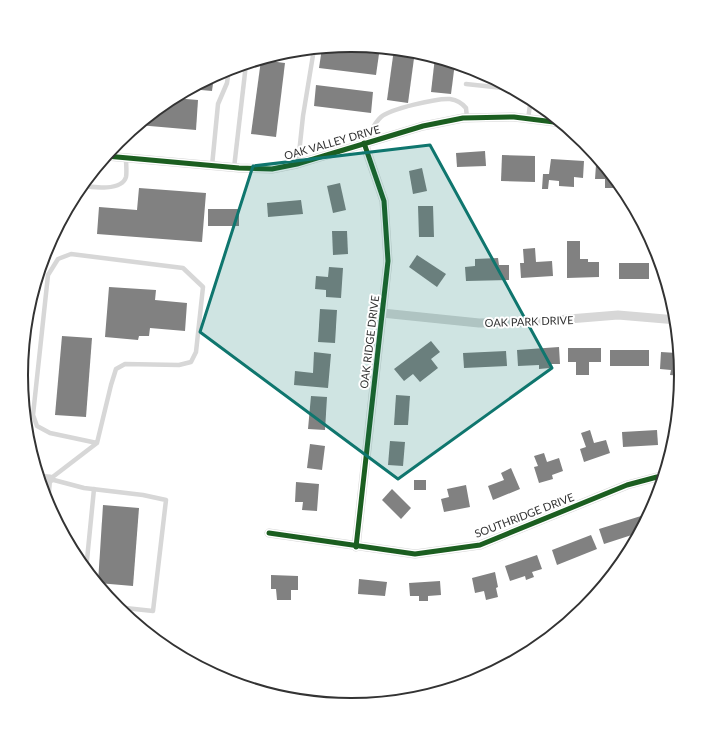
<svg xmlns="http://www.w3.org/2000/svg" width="703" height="751" font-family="Lato,sans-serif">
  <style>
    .building { fill: #818181 }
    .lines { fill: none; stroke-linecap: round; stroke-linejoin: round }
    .lane { stroke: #d7d7d7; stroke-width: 4.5 }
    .street { stroke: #d7d7d7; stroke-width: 9 }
    .cycleway-casing { stroke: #fff; stroke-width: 8 }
    .cycleway { stroke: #1b5e20; stroke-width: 5 }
    .marked { fill: #0f766e; fill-opacity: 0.2; stroke: #0f766e; stroke-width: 3; stroke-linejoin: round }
    .labels { text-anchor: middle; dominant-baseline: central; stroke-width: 4; stroke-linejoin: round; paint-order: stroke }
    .street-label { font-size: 11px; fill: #333; stroke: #fff }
    .rim { fill: none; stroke: #333; stroke-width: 2 }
  </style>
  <rect width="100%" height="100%" fill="#fff"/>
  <g class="building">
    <polygon points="322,48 379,54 376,75 319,68"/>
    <polygon points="394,49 415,51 408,103 387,100"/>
    <polygon points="435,57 455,63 451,94 431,92"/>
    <polygon points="261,60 285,63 276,137 251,134"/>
    <polygon points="214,76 212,91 190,89"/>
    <polygon points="316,85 373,92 371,113 314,106"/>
    <polygon points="174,98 198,100 196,130 138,125 168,101"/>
    <polygon points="485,151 486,166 457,167 456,153"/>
    <polygon points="502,155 535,156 535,182 501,181"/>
    <polygon points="551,159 584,161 583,178 574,177 574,187 559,186 559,181 549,180 548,189 542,189 543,174 549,174"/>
    <polygon points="596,165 605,166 618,182 614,182 614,188 605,188 605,179 595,179"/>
    <polygon points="422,168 427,191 413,194 409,171"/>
    <polygon points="340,183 346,210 333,213 327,186"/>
    <polygon points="139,188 206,193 202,242 97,234 99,207 137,210"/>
    <polygon points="301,200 303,214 268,217 267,203"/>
    <polygon points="418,206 433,206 434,237 419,237"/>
    <rect x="208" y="209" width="31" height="17"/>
    <polygon points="332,231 347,231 348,254 333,255"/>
    <polygon points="567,241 580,241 580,259 588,259 588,262 599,262 599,277 567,278"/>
    <polygon points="535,248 536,262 552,261 553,276 521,278 520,263 524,263 523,249"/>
    <polygon points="417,255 446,274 437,287 409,267"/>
    <polygon points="498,258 499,265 509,265 509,280 466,281 465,267 475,266 475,259"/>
    <rect x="619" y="263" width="30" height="16"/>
    <polygon points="329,267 343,268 341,298 326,297 326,290 315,289 316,276 328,277"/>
    <polygon points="109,287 156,290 155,300 187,303 185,331 150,328 149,336 139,336 138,340 105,337"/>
    <polygon points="320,309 337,310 335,343 318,342"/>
    <polygon points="62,336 92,338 86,417 55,415"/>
    <polygon points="431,341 440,352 431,359 438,368 420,382 413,374 404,381 394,369"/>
    <polygon points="559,347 560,364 550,364 550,368 539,369 539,365 518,366 517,350"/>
    <polygon points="568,348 601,348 601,362 589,362 589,375 576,375 576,362 568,362"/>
    <rect x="610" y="350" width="39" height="16"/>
    <polygon points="506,351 507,366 464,368 463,353"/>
    <polygon points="677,351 680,351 682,376 670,375 671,370 660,369 661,352 677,353"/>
    <polygon points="314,352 331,354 328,388 294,385 295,371 313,373"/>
    <polygon points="396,395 410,396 408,425 394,425"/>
    <polygon points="311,396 327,397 325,430 308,429"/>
    <polygon points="590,430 594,443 606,440 610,453 584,462 580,449 586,447 581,433"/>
    <polygon points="657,430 658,445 623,447 622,432"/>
    <polygon points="390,441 405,442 403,466 388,465"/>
    <polygon points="310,444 325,446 322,470 307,468"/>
    <polygon points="544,453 547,462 559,458 563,471 552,475 553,479 539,483 534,467 538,466 534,456"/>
    <polygon points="511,468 520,489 493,500 488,486 504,480 501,473"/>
    <rect x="414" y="480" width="12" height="10"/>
    <polygon points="296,482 319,484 317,511 302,510 303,502 295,502"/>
    <polygon points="466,485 470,507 444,512 441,499 449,497 447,489"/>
    <polygon points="392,489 411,508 401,519 382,500"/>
    <polygon points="103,505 139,508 133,586 98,583"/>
    <polygon points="641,516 644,526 641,532 604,544 599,529"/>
    <polygon points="591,535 597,549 557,565 552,550"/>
    <polygon points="537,555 542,569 532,572 534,577 526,580 525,576 510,581 505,566"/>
    <polygon points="495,572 498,587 496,588 498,597 486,600 484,591 475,593 472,578"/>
    <polygon points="271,575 298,576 298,590 291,590 291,600 277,600 276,589 271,589"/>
    <polygon points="359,579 387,582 385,596 358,594"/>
    <polygon points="440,581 441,595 428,596 428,601 419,601 419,596 410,596 409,583"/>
  </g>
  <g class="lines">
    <g class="lane">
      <polyline points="466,84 512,89"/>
      <polyline points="528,119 531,98"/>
      <path d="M364,143C369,135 374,123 381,117C390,109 437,98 450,99C456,100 462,103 466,108L467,118"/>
      <polyline points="298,163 303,116 314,49"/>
      <polyline points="212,166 218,104 227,83 229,69"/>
      <polyline points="234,168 246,64"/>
      <path d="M83,185C93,188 122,191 126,177C127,172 126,164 126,158"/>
      <polyline points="50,479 84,488 143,495 166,500 153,611 116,607"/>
      <polyline points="48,505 50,479 97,443 111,385 116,369 125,364 179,365 191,362 196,352 203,287 183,268 71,254 58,259 48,275 33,415 37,426 50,433 97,443"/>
      <polyline points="86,570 94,489"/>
    </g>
    <g class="street">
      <polyline points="106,156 239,168 272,169 297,164 423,126 463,118 514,117 562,123"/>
      <polyline points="382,313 479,323 532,322 618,315 677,320"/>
      <polyline points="39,478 50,479"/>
      <polyline points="269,533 415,554 480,545 627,485 657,477 664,478"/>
      <polyline points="356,547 388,261 384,201 364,143"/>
    </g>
    <g class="cycleway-casing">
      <g id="cycleway">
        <polyline points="106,156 239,168 272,169 297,164 423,126 463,118 514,117 562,123"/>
        <polyline points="269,533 415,554 480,545 627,485 657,477 664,478"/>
        <polyline points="356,547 388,261 384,201 364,143"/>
      </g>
    </g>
    <use href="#cycleway" class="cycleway"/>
  </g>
  <path class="marked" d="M430,145L552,368L398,479L200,332L253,166Z"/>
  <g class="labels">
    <g class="street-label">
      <text transform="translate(332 142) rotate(-16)">OAK VALLEY DRIVE</text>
      <text transform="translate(529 321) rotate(-2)">OAK PARK DRIVE</text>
      <text transform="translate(369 342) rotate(-83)">OAK RIDGE DRIVE</text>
      <text transform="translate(524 515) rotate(-21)">SOUTHRIDGE DRIVE</text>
    </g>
  </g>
  <path d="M0 0H703V751H0ZM28 375a323 323 0 1 1 646 0a323 323 0 1 1-646 0Z" fill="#fff" fill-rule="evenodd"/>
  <path class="rim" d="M28 375a323 323 0 1 1 646 0a323 323 0 1 1-646 0Z"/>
</svg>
